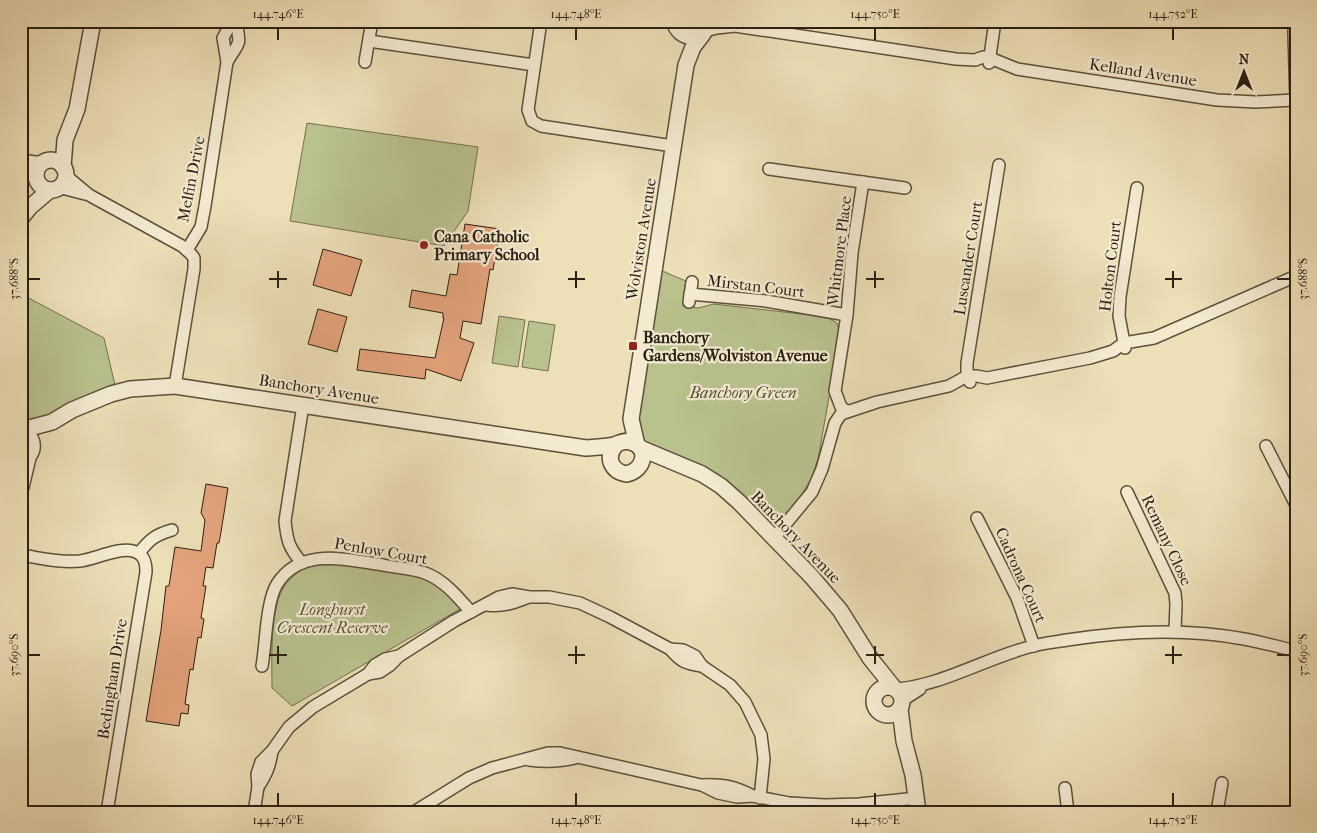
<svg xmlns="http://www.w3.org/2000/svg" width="1317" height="833" font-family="'IM FELL French Canon',serif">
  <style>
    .green { fill: #b9c18d; stroke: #727050 }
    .building { fill: #e3a27b; stroke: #2c2014 }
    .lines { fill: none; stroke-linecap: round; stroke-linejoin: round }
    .minor-casing { stroke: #5c503c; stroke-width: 14 }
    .tertiary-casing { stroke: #5c503c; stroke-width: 18 }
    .minor { stroke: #f3ead0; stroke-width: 11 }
    .tertiary { stroke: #f3ead0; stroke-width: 15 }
    .ticks { fill: none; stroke: #2c2014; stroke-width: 2 }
    .poi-dot { fill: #8f2418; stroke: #f3ead0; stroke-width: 2 }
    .labels { text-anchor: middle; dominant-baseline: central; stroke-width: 4.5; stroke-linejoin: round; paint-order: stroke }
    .street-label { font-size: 16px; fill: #2c2014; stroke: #f3ead0 }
    .poi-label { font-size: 16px; font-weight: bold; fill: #2c2014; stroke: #f3ead0; text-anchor: start }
    .park-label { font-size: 16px; font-style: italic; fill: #565038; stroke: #f3ead0 }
    .neatline { fill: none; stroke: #2c2014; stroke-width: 2 }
    .ticks-label { font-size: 12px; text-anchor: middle; fill: #2c2014 }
  </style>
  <rect width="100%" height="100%" fill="#eddfb6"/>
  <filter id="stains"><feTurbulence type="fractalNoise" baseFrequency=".004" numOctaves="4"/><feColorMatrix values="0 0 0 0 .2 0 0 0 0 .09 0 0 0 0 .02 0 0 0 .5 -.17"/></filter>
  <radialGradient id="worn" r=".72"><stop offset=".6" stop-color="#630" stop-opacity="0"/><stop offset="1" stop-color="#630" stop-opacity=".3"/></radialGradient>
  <g class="green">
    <polygon points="307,123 478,147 468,211 444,246 290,221"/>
    <polygon points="660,270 686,281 683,306 698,308 714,304 810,315 830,319 837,323 840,335 818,459 811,479 791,512 780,523 773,523 766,521 721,476 700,464 645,445 636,419"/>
    <polygon points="21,294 104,338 115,385 81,398 43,421 21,426"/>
    <polygon points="499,316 525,320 518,367 492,363"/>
    <polygon points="529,321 555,325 548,371 522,367"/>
    <path d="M314,563H335L424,577L441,587L460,609L292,706L272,688C272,661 269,606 286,584C294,574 303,568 314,563Z"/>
  </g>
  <g class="building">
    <polygon points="465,224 500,229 493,270 490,269 481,324 463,321 460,338 474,343 461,381 426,369 425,379 357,370 360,349 435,358 444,318 443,318 443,313 409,307 412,290 446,296 450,274 457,275"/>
    <polygon points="323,249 362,260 351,296 313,285"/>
    <polygon points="318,309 347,317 337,352 308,344"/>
    <polygon points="206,484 228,488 221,532 219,543 217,543 213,568 206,567 203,586 206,586 201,618 204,619 201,638 198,637 193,670 190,669 185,704 189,705 188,714 181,713 179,726 146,721 161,630 166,586 169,586 175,547 201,551 205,520 201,513"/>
  </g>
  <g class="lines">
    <g class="minor-casing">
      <g id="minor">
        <polyline points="541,21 528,110 532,121 541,126 673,146"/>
        <polyline points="1295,21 1294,32 1296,103"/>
        <polyline points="705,31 717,28 735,26 956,59 975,60 983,57 990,58 1017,69 1217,100 1255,102 1295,100"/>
        <polyline points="369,41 534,65"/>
        <path d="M227,62C240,39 241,49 236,21"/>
        <polyline points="365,62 372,21"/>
        <polyline points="989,63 995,21"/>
        <polyline points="21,160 42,163"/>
        <polyline points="21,166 37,179"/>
        <polyline points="769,169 905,188"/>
        <polyline points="65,175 89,195 182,246 191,254 194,258 194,269 175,386"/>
        <polyline points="58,187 85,194"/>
        <polyline points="187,250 201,227 205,206 227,62 223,38 232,21"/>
        <polyline points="690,294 766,301 847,315"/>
        <polyline points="689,302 692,282"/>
        <polyline points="1125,348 1119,316 1120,297 1137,188"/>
        <polyline points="970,382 967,376 967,363 999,165"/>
        <polyline points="847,411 841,407 835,391 847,315 852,253 863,182"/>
        <polyline points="1266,446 1296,505"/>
        <polyline points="1127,492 1175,593 1176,604 1175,631"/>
        <polyline points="977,518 1017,598 1034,646"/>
        <polyline points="774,538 812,492 822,469 835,423 841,414 877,402 949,386 967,376 977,376 987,378 1090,358 1113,351 1124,343 1154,338 1296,276"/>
        <path d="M139,553C150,539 155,535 172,530"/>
        <path d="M21,555C41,558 60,563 80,561C95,559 119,547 133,551C144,554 146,562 146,572L107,812"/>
        <path d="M302,563C289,548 287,541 285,521L303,405"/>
        <path d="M487,605C503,607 514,603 529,597"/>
        <path d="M670,649C681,662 686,664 702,666"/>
        <path d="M262,666C266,644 266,602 277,584C301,546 348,560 383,565C396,568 412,568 425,573C444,580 458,597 471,612"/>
        <polyline points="368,674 380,672 389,666 399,656 454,621 499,597 512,594 529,597 549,597 580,603 610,617 670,649 683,650 695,656 702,666 730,685 745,702 761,735 764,759 760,798"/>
        <path d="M896,689C941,686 988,657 1033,646C1044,643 1056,642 1067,640C1125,631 1186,628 1244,639C1261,642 1279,647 1296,651"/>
        <polyline points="903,700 920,689"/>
        <path d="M529,760C545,762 559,762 575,758"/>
        <polyline points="704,786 718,793 737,797 753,796 789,803 825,805 859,804 917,798"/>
        <path d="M258,787C266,775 270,766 272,751"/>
        <polyline points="1065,788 1068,812"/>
        <polyline points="254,812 258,787 257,774 261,762 272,751 289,727 313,707 368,674 375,665 385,659 399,656"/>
        <path d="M414,812L469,778L492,768L548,753H560L701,785C722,784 734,786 753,796"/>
        <polyline points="1217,812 1222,783"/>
      </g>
    </g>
    <g class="tertiary-casing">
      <g id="tertiary">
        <path d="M674,21C679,42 705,41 710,21"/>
        <circle cx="51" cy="175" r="15"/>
        <polyline points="63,167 65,140 77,109 93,21"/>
        <polyline points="21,218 30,207 50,190"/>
        <path d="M21,430C36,437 36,455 21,461"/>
        <path d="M22,430L52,422L72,410L111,394L130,389L175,386L586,448C595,447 606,447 614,445C620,443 624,440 630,442C650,446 645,471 626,474C611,471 605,457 616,445"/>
        <polyline points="637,445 631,419 686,65 693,47 703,34"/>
        <polyline points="640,448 702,474 721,486 739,502 811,576 840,610 870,658 894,688"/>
        <polyline points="21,487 28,458"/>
        <circle cx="888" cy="701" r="14"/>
        <polyline points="900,709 904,741 913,775 918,812"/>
      </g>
    </g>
    <use href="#minor" class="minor"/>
    <use href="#tertiary" class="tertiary"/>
  </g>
  <path class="ticks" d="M278,28V40M576,28V40M875,28V40M1173,28V40M278,271V288M576,271V288M875,271V288M1173,271V288M28,279H40M269,279H287M568,279H585M866,279H884M1165,279H1182M1277,279H1290M278,646V664M576,646V664M875,646V664M1173,646V664M28,655H40M269,655H287M568,655H585M866,655H884M1165,655H1182M1277,655H1290M278,793V806M576,793V806M875,793V806M1173,793V806"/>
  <g class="poi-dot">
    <circle cx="424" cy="245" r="5"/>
    <rect x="628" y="341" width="10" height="10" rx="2.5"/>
  </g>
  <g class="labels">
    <g class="street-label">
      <text transform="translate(1143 72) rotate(9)">Kelland Avenue</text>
      <text transform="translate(191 179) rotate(-79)">Melfin Drive</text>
      <text transform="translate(641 239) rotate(-81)">Wolviston Avenue</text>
      <text transform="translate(839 251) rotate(-83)">Whitmore Place</text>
      <text transform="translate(968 258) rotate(-81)">Luscander Court</text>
      <text transform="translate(1110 266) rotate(-83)">Holton Court</text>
      <text transform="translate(756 286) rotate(7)">Mirstan Court</text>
      <text transform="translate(319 389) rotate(9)">Banchory Avenue</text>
      <text transform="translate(796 537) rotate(46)">Banchory Avenue</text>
      <text transform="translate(1167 540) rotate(65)">Remany Close</text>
      <text transform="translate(381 551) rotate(10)">Penlow Court</text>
      <text transform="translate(1021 575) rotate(66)">Cadrona Court</text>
      <text transform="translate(112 679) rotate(-81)">Bedingham Drive</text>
    </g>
    <g class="poi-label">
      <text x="434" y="236">Cana Catholic<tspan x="434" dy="18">Primary School</tspan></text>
      <text x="643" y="337">Banchory<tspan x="643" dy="18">Gardens/Wolviston Avenue</tspan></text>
    </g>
    <g class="park-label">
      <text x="743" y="392">Banchory Green</text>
      <text x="332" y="609">Longhurst<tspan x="332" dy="18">Crescent Reserve</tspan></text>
    </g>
  </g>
  <rect width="1317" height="833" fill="none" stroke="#eddfb6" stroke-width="55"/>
  <g transform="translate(1244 72)" stroke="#f3ead0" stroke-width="4" paint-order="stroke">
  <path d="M0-4L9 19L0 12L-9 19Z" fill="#2c2014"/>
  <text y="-8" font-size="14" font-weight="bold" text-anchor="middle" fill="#2c2014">N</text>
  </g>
  <rect x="28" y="28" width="1262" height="778" class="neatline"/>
  <g class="ticks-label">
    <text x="278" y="18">144.746°E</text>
    <text x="576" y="18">144.748°E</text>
    <text x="875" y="18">144.750°E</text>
    <text x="1173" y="18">144.752°E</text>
    <text transform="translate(14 279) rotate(-90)" y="4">37.688°S</text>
    <text transform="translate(1303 279) rotate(-90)" y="4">37.688°S</text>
    <text transform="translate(14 655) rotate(-90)" y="4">37.690°S</text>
    <text transform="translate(1303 655) rotate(-90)" y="4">37.690°S</text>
    <text x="278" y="824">144.746°E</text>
    <text x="576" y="824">144.748°E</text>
    <text x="875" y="824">144.750°E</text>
    <text x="1173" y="824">144.752°E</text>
  </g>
  <rect width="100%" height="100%" filter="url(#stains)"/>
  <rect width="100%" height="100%" fill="url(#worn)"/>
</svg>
